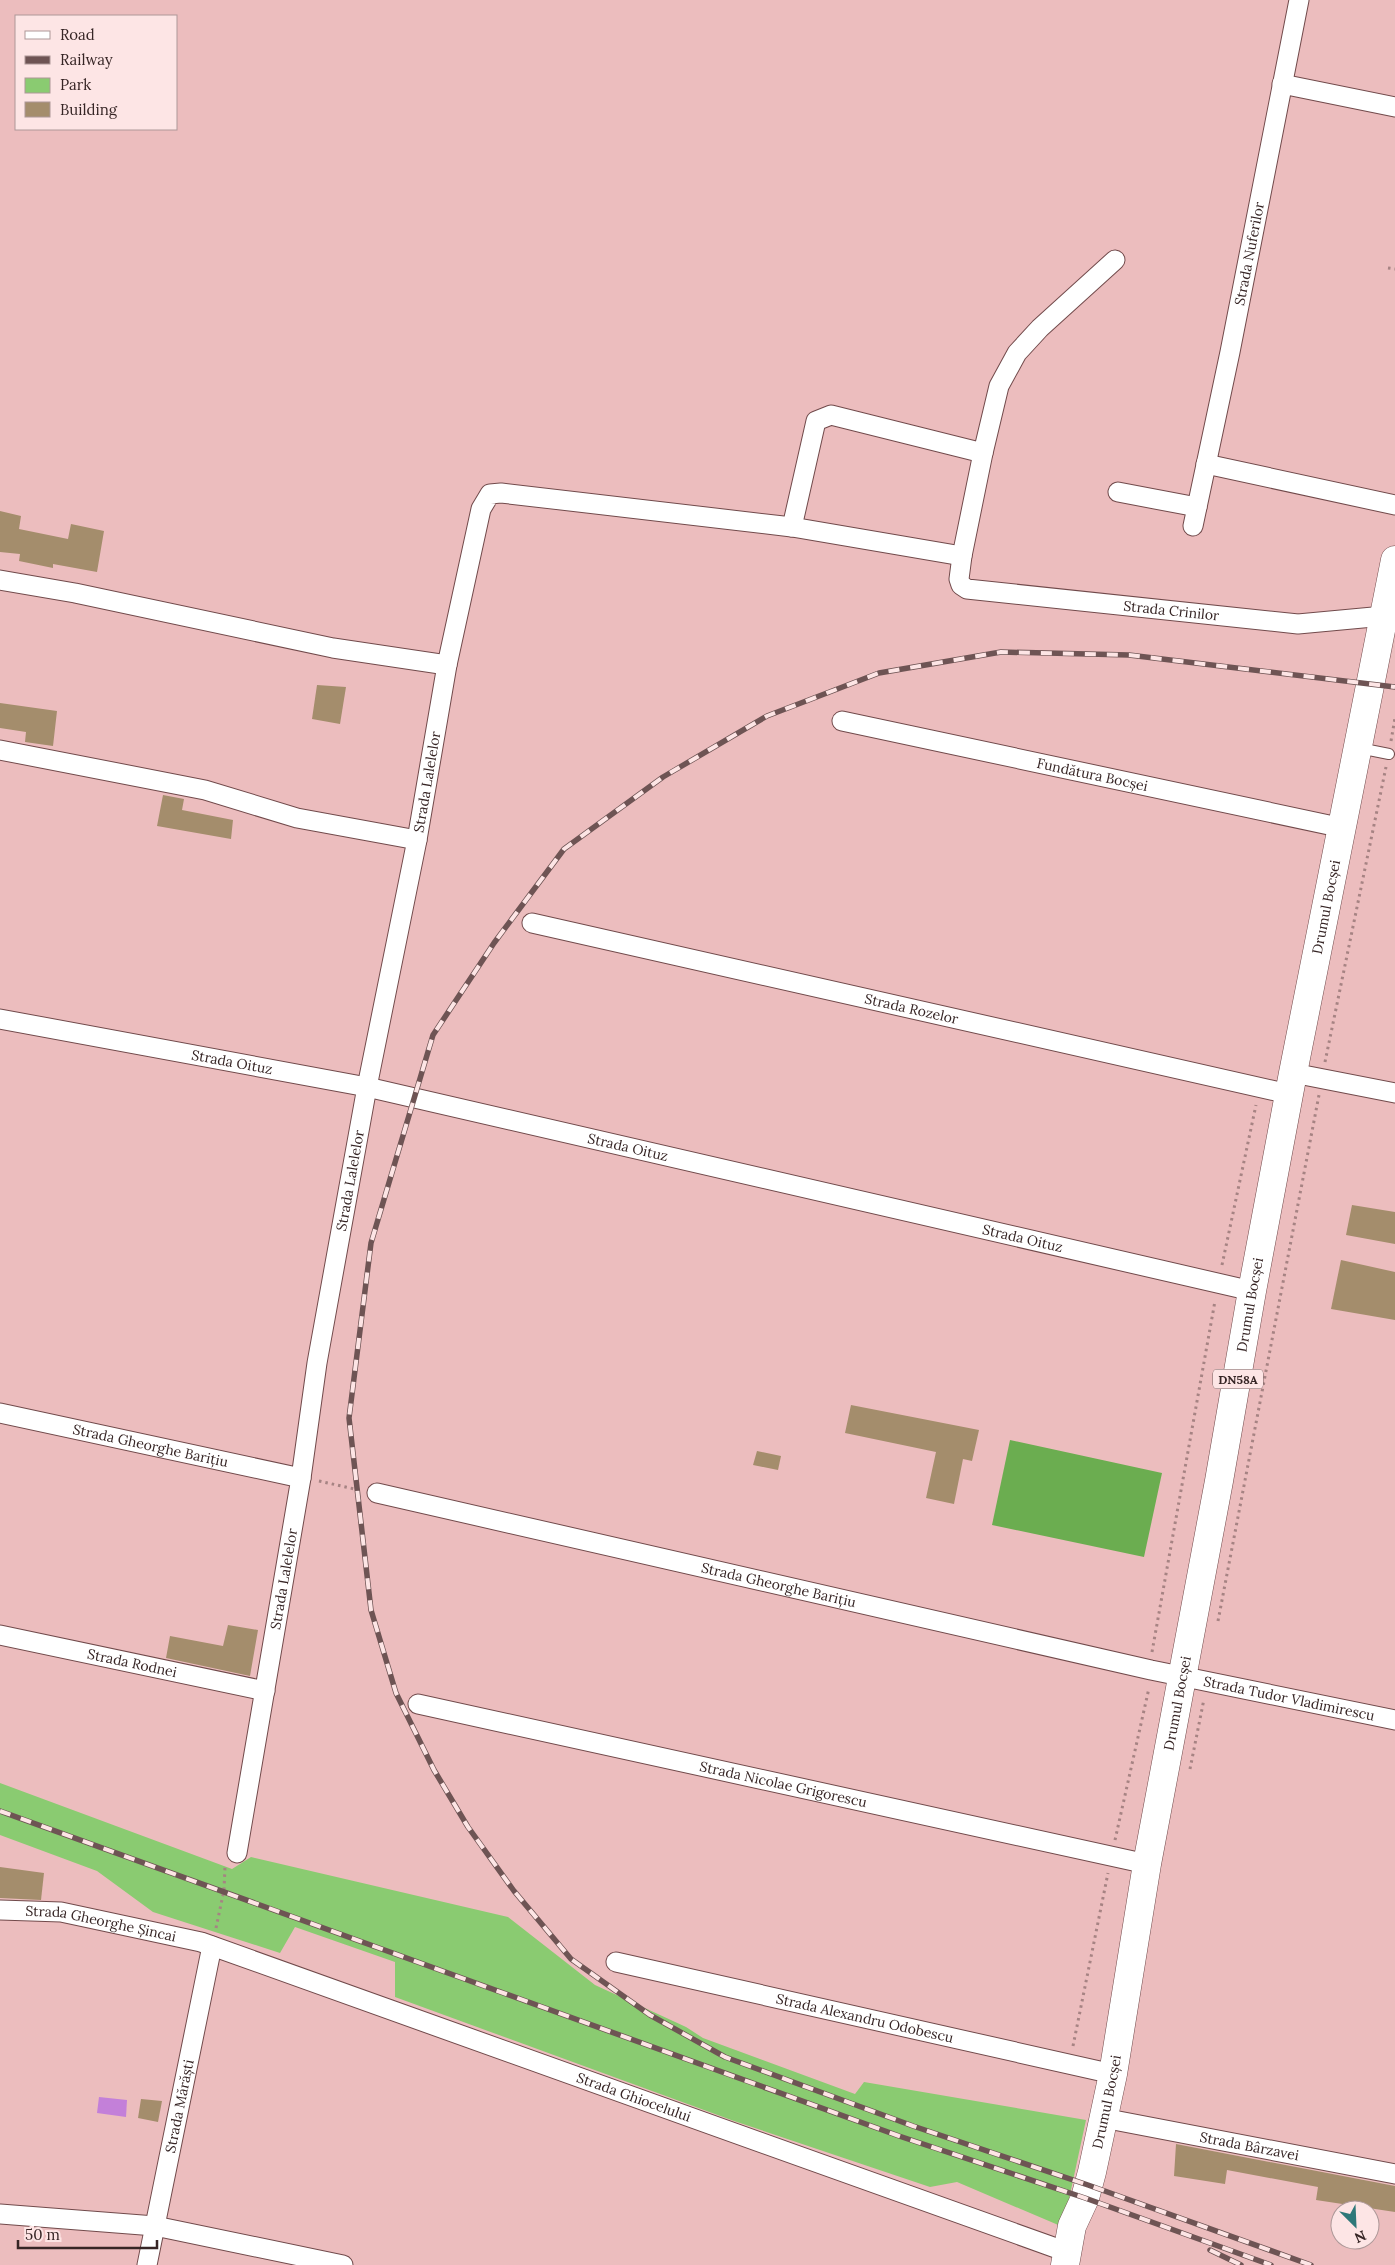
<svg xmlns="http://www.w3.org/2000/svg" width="1395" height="2265" font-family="Lora,serif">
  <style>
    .green { fill: #8acb71 }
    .forest { fill: #6bad50 }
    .water { fill: #c380d9 }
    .building { fill: #a48d6c }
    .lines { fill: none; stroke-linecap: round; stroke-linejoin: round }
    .lane-casing { stroke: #714a4b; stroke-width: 12 }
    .street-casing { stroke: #714a4b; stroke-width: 21 }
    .primary-casing { stroke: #714a4b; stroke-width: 29 }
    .path { stroke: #a68383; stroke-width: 3; stroke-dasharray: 2.5 4; stroke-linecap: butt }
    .lane { stroke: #fff; stroke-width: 10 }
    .street { stroke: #fff; stroke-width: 19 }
    .primary { stroke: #fff; stroke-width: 28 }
    .rail-casing { stroke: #6e5454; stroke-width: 5.5 }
    .rail { stroke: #fde5e5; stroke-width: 4; stroke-dasharray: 11; stroke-linecap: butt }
    .labels { text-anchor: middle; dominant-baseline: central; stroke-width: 5; stroke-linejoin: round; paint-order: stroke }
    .shield { fill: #fde5e5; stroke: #725f5f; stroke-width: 1 }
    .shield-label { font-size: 12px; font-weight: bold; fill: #362525 }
    .street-label { font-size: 14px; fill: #362525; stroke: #fde5e5 }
  </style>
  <rect width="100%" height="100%" fill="#ecbdbe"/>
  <polygon class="green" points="0,1783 232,1869 251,1857 508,1917 595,1985 686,2027 703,2038 855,2094 864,2082 1086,2120 1063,2227 957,2182 930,2187 734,2121 395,1997 395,1962 295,1927 280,1953 153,1912 97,1871 0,1835"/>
  <polygon class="forest" points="1010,1440 1162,1473 1144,1557 992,1525"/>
  <polygon class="water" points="99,2097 127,2100 126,2117 97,2113"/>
  <g class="building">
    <polygon points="0,511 21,516 19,529 68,539 71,524 104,531 97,572 53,564 53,568 19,561 20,554 0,552"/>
    <polygon points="317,685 346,687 340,724 312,719"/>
    <polygon points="0,703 57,711 53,746 25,742 26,732 0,728"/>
    <polygon points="163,795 184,799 182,810 233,820 231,839 157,826"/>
    <polygon points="1352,1205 1395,1212 1395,1244 1346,1235"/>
    <polygon points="1341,1260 1395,1272 1395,1320 1331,1309"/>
    <polygon points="851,1405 979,1430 972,1461 963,1459 954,1504 926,1498 936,1452 845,1433"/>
    <polygon points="757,1451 781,1456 778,1470 753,1465"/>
    <polygon points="228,1625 258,1630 250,1676 166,1658 170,1636 223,1646"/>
    <polygon points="0,1867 44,1873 41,1900 0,1898"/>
    <polygon points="141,2099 162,2101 158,2122 138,2118"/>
    <polygon points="1176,2144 1395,2186 1395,2212 1316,2200 1318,2187 1227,2170 1225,2184 1174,2176"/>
  </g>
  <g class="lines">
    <g class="lane-casing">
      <polyline id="lane" points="1359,748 1389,754"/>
    </g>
    <g class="street-casing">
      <g id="street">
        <polyline points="1282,84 1395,107"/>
        <path id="s1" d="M1115,260L1040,328L1017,353L999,386L983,453L962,556L959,579L961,585L967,589L1298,624L1384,616"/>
        <polyline points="1206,464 1395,505"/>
        <polyline points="1118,492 1197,507"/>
        <path id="s2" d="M1193,526L1230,352L1299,0"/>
        <polyline points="792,527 816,421 831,415 983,453"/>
        <polyline points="0,580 75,593 333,648 447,665"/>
        <path id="s3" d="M842,721L1343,828"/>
        <polyline points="0,750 205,790 297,818 417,840"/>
        <path id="s4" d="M532,923L1289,1094"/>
        <path id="s5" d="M0,1019L367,1087L1252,1291"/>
        <polyline points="1293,1073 1395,1093"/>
        <path id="s6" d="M0,1413L301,1478"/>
        <path id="s7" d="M377,1493L1151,1670L1395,1720"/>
        <path id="s8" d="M0,1635L265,1691"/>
        <path id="s9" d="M418,1704L1147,1864"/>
        <path id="s10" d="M237,1853L301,1478L317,1363L367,1087L417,840L447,665L481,509L490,494L501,493L792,527L962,556"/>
        <path id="s11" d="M0,1910L61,1912L201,1942L1067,2252"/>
        <path id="s12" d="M616,1962L1113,2074"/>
        <path id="s13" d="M1103,2118L1395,2174"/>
        <polyline points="0,2214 155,2226 343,2265"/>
        <path id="s14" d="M147,2265L212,1946"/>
      </g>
    </g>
    <g class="primary-casing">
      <g id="primary">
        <path id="s15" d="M1065,2265L1072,2226L1085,2198L1092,2172L1113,2074L1147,1864L1219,1481L1252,1291L1293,1073L1395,560"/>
      </g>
    </g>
    <g class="path">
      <polyline points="1388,268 1395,269"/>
      <polyline points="1391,741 1395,718"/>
      <polyline points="1325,1062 1386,767"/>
      <polyline points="1222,1265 1256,1105"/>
      <polyline points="319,1481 359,1490"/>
      <polyline points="1218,1621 1319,1095"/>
      <polyline points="1152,1652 1215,1301"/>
      <polyline points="1190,1769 1204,1699"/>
      <polyline points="1115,1840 1149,1688"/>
      <polyline points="216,1928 224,1890 225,1866"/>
      <polyline points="1073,2046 1108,1873"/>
    </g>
    <use href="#lane" class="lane"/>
    <use href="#street" class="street"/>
    <use href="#primary" class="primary"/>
    <g class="rail-casing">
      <g id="rail">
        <polyline points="0,1811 899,2136 1085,2198 1271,2265"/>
        <polyline points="1210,2250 1241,2265"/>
        <polyline points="1311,2265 1088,2185 913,2126 725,2057 650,2015 571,1959 514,1891 468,1827 434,1770 396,1693 371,1610 349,1418 371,1243 433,1035 494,943 564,849 663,777 767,716 879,673 1001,652 1129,655 1395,687"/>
      </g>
    </g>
    <use href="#rail" class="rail"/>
  </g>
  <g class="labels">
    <rect class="shield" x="1213" y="1369.5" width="50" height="19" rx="4"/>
    <g class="shield-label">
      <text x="1238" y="1379">DN58A</text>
    </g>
    <g class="street-label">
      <text stroke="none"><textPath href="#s2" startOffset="278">Strada Nuferilor</textPath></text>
      <text stroke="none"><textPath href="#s1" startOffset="589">Strada Crinilor</textPath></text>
      <text stroke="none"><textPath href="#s3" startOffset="256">Fundătura Bocșei</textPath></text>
      <text stroke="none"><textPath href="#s10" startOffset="1088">Strada Lalelelor</textPath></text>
      <text stroke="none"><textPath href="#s15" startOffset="1384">Drumul Bocșei</textPath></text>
      <text stroke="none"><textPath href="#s4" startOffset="389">Strada Rozelor</textPath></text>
      <text stroke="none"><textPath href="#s5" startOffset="236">Strada Oituz</textPath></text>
      <text stroke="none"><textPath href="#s5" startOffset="641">Strada Oituz</textPath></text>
      <text stroke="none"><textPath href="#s10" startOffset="682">Strada Lalelelor</textPath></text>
      <text stroke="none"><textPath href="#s5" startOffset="1046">Strada Oituz</textPath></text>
      <text stroke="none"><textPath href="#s15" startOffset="979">Drumul Bocșei</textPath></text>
      <text stroke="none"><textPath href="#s6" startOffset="154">Strada Gheorghe Barițiu</textPath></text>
      <text stroke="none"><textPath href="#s10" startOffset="278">Strada Lalelelor</textPath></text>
      <text stroke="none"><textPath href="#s7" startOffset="412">Strada Gheorghe Barițiu</textPath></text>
      <text stroke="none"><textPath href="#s8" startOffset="135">Strada Rodnei</textPath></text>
      <text stroke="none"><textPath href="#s7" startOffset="935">Strada Tudor Vladimirescu</textPath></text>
      <text stroke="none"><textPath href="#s15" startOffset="574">Drumul Bocșei</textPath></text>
      <text stroke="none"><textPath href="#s9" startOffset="374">Strada Nicolae Grigorescu</textPath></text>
      <text stroke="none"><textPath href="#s11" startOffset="102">Strada Gheorghe Șincai</textPath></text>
      <text stroke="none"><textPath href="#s12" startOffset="255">Strada Alexandru Odobescu</textPath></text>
      <text stroke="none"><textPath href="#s11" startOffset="664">Strada Ghiocelului</textPath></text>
      <text stroke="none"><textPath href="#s15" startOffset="169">Drumul Bocșei</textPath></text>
      <text stroke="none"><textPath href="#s14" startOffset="162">Strada Mărăști</textPath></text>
      <text stroke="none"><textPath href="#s13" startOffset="149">Strada Bârzavei</textPath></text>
    </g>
  </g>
  <rect x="15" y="15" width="162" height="115" fill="#fde5e5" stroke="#ad9898"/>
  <rect x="25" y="31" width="25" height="8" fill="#ffffff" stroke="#ad9898"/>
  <text x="60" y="40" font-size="15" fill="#362525">Road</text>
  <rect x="25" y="56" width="25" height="8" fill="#6e5454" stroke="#ad9898"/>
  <text x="60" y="65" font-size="15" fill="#362525">Railway</text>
  <rect x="25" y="78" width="25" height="15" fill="#8acb71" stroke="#ad9898"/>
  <text x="60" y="90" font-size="15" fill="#362525">Park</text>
  <rect x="25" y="102" width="25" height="15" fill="#a48d6c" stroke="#ad9898"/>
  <text x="60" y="115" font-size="15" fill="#362525">Building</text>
  <g transform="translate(1355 2225) rotate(156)"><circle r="24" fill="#fde5e5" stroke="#ad9898"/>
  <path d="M0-4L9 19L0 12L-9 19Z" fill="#2e7879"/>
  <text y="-8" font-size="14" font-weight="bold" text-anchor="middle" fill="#362525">N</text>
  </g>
  <path d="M18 2240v8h139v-8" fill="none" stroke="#362525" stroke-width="2.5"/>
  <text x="25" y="2240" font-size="15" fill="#362525" stroke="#fde5e5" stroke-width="4" paint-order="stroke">50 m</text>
</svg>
